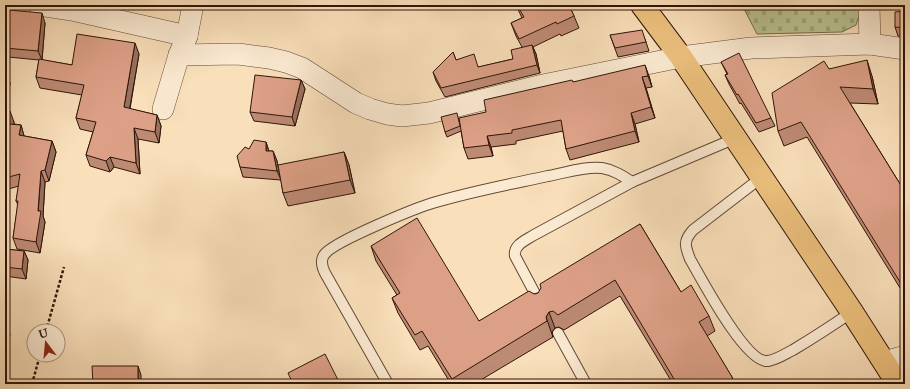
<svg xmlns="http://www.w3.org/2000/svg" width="910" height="389" font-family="'IM FELL Double Pica',serif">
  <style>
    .cemetery { fill: url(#cemetery-stones); stroke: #756c4e }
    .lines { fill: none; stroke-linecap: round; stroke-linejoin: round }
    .service-casing { stroke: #624835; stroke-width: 12 }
    .minor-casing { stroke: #624835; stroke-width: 22 }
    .trunk-casing { stroke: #301509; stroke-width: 24 }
    .path { stroke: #301509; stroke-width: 2.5; stroke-dasharray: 3 2; stroke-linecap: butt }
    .service { stroke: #fbead2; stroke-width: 10 }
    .minor { stroke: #fbead2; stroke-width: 21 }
    .trunk { stroke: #ecc07d; stroke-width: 22 }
    .wall { fill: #bd8a74; stroke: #301509 }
    .shaded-wall { fill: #9a705e; stroke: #301509 }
    .building { fill: #dca087; stroke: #301509 }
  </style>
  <defs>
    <pattern id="cemetery-stones" width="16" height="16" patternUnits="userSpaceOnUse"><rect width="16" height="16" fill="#bac292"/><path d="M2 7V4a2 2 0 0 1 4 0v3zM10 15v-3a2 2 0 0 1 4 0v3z" fill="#a0a67d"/></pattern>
  </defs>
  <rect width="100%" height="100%" fill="#f9dfba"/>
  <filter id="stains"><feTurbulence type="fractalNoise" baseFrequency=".005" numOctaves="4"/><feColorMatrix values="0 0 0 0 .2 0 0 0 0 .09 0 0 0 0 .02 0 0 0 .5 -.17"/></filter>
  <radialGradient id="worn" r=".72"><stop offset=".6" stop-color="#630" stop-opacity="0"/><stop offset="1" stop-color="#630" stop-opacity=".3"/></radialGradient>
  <polygon class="cemetery" points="742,5 859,5 860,13 856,25 842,32 757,34"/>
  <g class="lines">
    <g class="service-casing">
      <g id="service">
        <path d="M762,177L693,230C683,241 685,246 690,259C701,278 746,364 768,361C776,360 785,354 793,350C813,338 833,325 852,312"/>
        <path d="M540,303L515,256C513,245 526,240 534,235L632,182L736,138"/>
        <polyline points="558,333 586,384"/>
        <path d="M388,384L325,273C322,267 320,261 324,255C332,242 418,207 436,202C473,191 511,184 548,176C565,173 585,166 602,168C614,170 623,176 632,182"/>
      </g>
    </g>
    <g class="minor-casing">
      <g id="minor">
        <polyline points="39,5 72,10 187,36"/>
        <polyline points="869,5 870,44"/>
        <polyline points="179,55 238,54 269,58 286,62 302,68 356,103 370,109 387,114 402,116 429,113 543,85 681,57 751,48 870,44 905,49"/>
        <polyline points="163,109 179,55 187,36 193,5"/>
        <polyline points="884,362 905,356"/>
      </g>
    </g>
    <g class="trunk-casing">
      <polyline id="trunk" points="642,5 681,57 852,312 898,384"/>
    </g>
    <g class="path">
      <polyline points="46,331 64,267"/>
      <polyline points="32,384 40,355"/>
    </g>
    <use href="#service" class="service"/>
    <use href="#minor" class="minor"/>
    <use href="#trunk" class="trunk"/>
  </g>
  <g class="wall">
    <polygon points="490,5 498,5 491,8"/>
    <polygon points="516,5 569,5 574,16 579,28 561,36 560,34 533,47 536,54 540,73 445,97 436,81 433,72 453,52 456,60 479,67 513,59 522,47 516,36 511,23 522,18"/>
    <polygon points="905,11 905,37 898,36 895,27"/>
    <polygon points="45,23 42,60 72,65 139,54 130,109 157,115 161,126 159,143 138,139 140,174 114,167 110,172 90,166 86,155 93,132 80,129 76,118 82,95 40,88 36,77 39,60 8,57 5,49 5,41"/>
    <polygon points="610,35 645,39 649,51 618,57"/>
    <polygon points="721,62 771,118 775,126 759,132 741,103 740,104 729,84 725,75 727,74"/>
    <polygon points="829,69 872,76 878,104 850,103 905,192 905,296 807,137 784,146 778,131"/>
    <polygon points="5,72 10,83 6,110 14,122 14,124 21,125 24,136 52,141 56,152 49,181 45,182 43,216 45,222 40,253 17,249 13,238 18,205 16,201 19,186 5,190"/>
    <polygon points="649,76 652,87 646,88 655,118 635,124 639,142 570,160 566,149 563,131 516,141 516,144 491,147 493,156 468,159 464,148 461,131 447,137 445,132 459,118 460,123 486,112 573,82"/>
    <polygon points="301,80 305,89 295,126 254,121 250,112"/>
    <polygon points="266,142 269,151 273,151 277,161 279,170 344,152 349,165 355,193 288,206 283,193 281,180 243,177 240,167 249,149"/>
    <polygon points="640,224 681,292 709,316 715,331 707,336 732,377 735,384 673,384 620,296 564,330 559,327 555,328 552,332 553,337 474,384 451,384 428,346 420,350 398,313 392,298 397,295 376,261 371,246 479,321 534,294 538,293"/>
    <polygon points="5,249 24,251 28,260 26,279 5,276"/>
  </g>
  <g class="shaded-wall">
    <polygon points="42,13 45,23 42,60 38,51"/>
    <polygon points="135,43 139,54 128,118 124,107"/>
    <polygon points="532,45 536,54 540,73 537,65"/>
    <polygon points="867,60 872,76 878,104 873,89"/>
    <polygon points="645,65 649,76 652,87 648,76"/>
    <polygon points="6,72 10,83 5,117 5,76"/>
    <polygon points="642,77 646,88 655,118 651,107"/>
    <polygon points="301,80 305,89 295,126 292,117"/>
    <polygon points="10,111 14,122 12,135 8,124"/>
    <polygon points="631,113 635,124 639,142 635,131"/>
    <polygon points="157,115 161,126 159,143 155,132"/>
    <polygon points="21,125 24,136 19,135"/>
    <polygon points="134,128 138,139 140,174 136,163"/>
    <polygon points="487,136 491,147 493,156 489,145"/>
    <polygon points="52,141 56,152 49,181 45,170"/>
    <polygon points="266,142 269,152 266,151"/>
    <polygon points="273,151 277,161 281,180 277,171"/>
    <polygon points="344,152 349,165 355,193 350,180"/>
    <polygon points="110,157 114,167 110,172 106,161"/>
    <polygon points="41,171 45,182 43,216 45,222 40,253 36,242"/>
    <polygon points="24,251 28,260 26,279 22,269"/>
    <polygon points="549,312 555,328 552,332 553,337 546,317"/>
    <polygon points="7,325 10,335 5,349 5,331"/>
    <polygon points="138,366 141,375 141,384 138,384"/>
  </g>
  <g class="building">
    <polygon points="517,5 569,5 574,16 557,24 556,22 519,39 511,23 524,17"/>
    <polygon points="8,10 42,13 38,51 5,48 5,41"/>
    <polygon points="905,11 905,28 895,27 895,12"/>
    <polygon points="642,30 646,42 615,48 610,35"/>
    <polygon points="77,34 135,43 124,107 157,115 155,132 134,128 136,163 110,157 106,161 86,155 96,122 76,118 84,85 36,77 39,59 72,65"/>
    <polygon points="532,45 537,65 441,88 433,72 453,52 456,60 474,54 478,67 513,59 511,50"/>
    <polygon points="739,53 771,118 756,123 738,94 737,95 725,75 728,74 721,62"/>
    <polygon points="867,60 873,89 840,87 905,192 905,290 801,122 778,131 772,93 824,61 829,69"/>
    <polygon points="645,65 648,76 642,77 651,107 631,113 635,131 566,149 561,120 512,130 512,133 487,136 489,145 464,148 459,118 486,112 484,100 572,80 573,82"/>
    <polygon points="255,75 301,80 292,117 250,112"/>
    <polygon points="5,110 10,111 8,124 21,125 19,135 52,141 45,170 41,171 38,211 41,211 36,242 13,238 18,201 16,201 20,174 5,178"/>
    <polygon points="457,113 460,126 445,132 441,117"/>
    <polygon points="254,140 266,142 266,151 273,151 277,171 240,167 237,156 245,147 249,149"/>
    <polygon points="344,152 350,180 283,193 278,165"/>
    <polygon points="417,218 479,321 529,291 534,294 538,293 541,288 540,284 640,224 681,292 691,285 709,316 699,322 732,377 734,384 677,384 615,280 558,315 553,311 549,312 546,317 547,321 452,379 422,331 415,335 392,298 400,293 371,246"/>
    <polygon points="5,249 24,251 22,269 5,267"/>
    <polygon points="5,325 7,325 5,331"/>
    <polygon points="325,354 340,384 293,384 288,373"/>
    <polygon points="92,366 138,366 138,384 93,384"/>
    <polygon points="62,380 61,384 50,384"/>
  </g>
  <rect width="910" height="389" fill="none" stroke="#f9dfba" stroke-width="20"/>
  <rect x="6" y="6" width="898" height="377" fill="none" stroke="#301509" stroke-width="2"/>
  <rect x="10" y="10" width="890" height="369" fill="none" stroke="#301509"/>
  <g transform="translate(46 343) rotate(344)"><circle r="19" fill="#fbead2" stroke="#aa9582"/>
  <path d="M0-3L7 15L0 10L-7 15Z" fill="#8f2418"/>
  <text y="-6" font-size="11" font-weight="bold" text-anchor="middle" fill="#301509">U</text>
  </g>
  <rect width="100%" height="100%" filter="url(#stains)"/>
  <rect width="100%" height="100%" fill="url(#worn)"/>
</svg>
